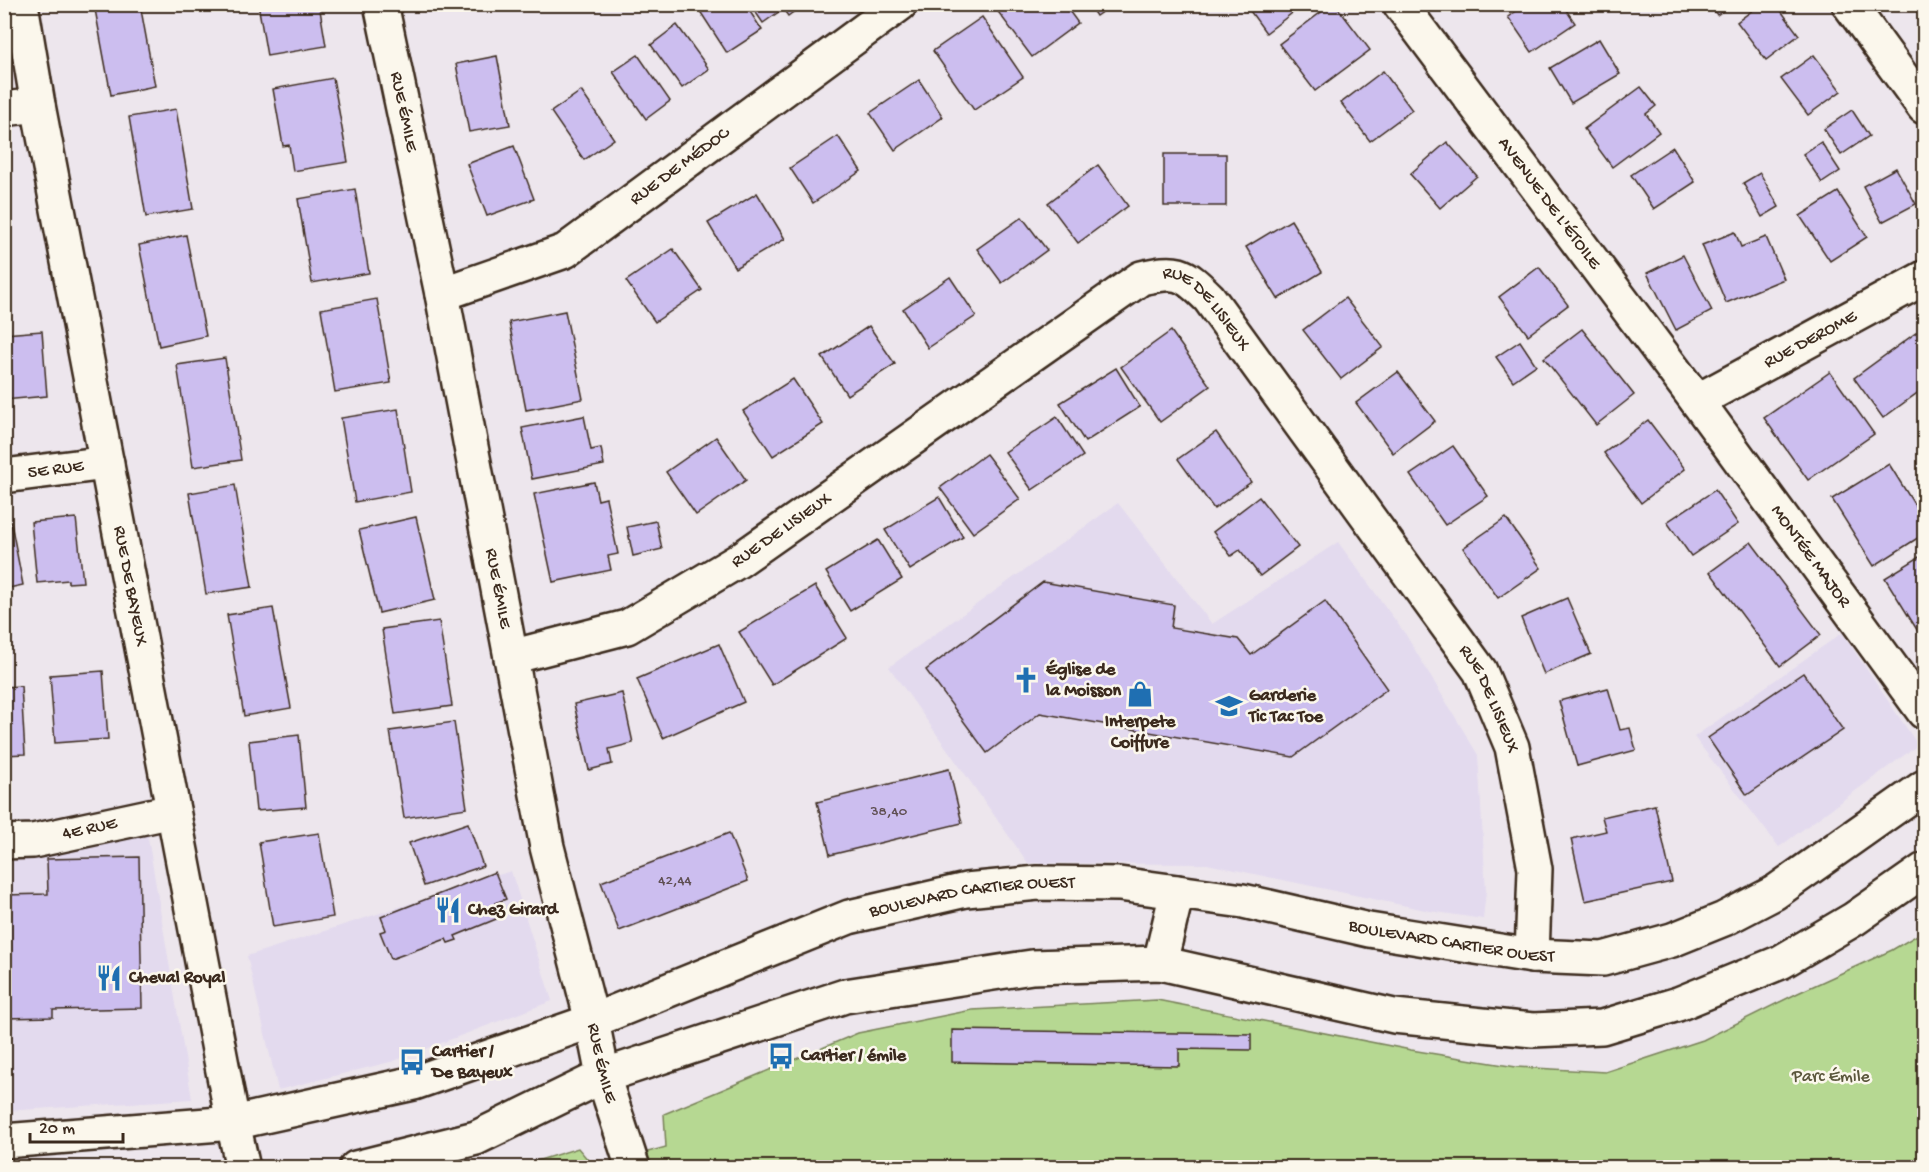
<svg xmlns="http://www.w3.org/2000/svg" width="1929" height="1172" font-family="'Gochi Hand',sans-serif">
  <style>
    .built { fill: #e3daee }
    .green { fill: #b6d892; stroke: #788158; stroke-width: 1.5 }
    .building { fill: #ccbeef; stroke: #3b2a1e; stroke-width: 1.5 }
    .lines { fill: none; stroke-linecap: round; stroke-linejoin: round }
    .minor-casing { stroke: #3b2a1e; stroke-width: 38 }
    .minor { stroke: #fbf7ec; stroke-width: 33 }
    .labels { text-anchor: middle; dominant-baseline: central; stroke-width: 5; stroke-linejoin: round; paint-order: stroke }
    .number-label { font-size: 15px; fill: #5f4f52 }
    .street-label { font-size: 18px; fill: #3b2a1e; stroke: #fbf7ec }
    .poi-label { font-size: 18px; font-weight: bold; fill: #3b2a1e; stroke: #fbf7ec; text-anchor: start }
    .park-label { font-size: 18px; fill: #5a563b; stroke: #fbf7ec }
  </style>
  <rect width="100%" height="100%" fill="#ede6ed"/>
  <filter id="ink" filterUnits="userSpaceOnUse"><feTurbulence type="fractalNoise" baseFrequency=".0167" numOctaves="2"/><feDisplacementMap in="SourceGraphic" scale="12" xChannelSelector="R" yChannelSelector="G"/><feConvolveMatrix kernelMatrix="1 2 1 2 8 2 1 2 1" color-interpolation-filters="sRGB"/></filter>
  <g filter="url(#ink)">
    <g class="built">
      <polygon points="1118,503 1212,624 1338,542 1406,635 1478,755 1486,891 1483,919 1430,911 1207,864 1028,863 889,667"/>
      <polygon points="1842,633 1918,745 1779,847 1694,737"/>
      <polygon points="147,832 192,1099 5,1111 5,859 61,854"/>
      <polygon points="511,871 552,1001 394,1061 278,1090 247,956"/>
    </g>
    <polygon class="green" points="1924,931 1924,1167 514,1168 578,1148 594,1167 666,1147 664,1114 858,1033 972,1010 1157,1000 1411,1050 1516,1067 1605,1072 1703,1040 1798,993 1892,950"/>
    <g class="building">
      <polygon points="94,4 140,4 155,86 111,95"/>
      <polygon points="258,4 319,4 326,46 267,56"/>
      <polygon points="698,4 745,4 762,30 727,53 696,5"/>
      <polygon points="750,4 804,4 788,16 783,9 763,23"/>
      <polygon points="1003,4 1064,4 1078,23 1032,57 996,9"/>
      <polygon points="1088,4 1113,4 1096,16"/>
      <polygon points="1245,4 1304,4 1266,33"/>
      <polygon points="1332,4 1335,4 1370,50 1315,91 1279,44"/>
      <polygon points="1526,4 1562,4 1575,23 1532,52 1508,17"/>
      <polygon points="1709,4 1732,4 1717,15"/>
      <polygon points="1761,4 1776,4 1799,35 1766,60 1737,22"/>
      <polygon points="982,17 1023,77 974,110 933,51"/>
      <polygon points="677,25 709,69 682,88 651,45"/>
      <polygon points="1599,39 1620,74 1571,103 1550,68"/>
      <polygon points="638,55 670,101 646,119 613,72"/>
      <polygon points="1814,55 1841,91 1808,115 1781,79"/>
      <polygon points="497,56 510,125 469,132 456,64"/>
      <polygon points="1383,71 1412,110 1370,141 1341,103"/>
      <polygon points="333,78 348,162 293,171 289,145 283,146 273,89"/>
      <polygon points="919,80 943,117 895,150 870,113"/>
      <polygon points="1641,87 1656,106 1646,114 1659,132 1612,167 1584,129"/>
      <polygon points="581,91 614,139 584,160 551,112"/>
      <polygon points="176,109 193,209 146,217 129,117"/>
      <polygon points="1852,110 1869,136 1841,155 1824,129"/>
      <polygon points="838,136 861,171 813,203 790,168"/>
      <polygon points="1447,142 1477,176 1440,208 1410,174"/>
      <polygon points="1821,142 1840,171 1822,183 1803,154"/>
      <polygon points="514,146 534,199 487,216 467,164"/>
      <polygon points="1673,147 1695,182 1654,209 1631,175"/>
      <rect x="1164" y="154" width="62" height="52"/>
      <polygon points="1098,165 1128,206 1078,243 1048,203"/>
      <polygon points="1896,168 1916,204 1882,222 1863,186"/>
      <polygon points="1760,173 1779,207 1762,217 1743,183"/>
      <polygon points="355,189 369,273 312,283 298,199"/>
      <polygon points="1838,192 1867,237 1830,261 1800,216"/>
      <polygon points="757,193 785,239 735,268 708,223"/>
      <polygon points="1022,217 1047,250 1002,283 977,249"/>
      <polygon points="1291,220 1322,272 1278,299 1246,247"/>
      <polygon points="1735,232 1741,247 1766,237 1784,279 1726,303 1702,245"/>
      <polygon points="186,235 206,336 159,346 139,245"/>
      <polygon points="673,249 702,290 655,322 626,281"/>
      <polygon points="1683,255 1712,311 1676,330 1647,273"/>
      <polygon points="1539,267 1568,305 1528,335 1499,297"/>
      <polygon points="950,277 976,316 928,348 903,309"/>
      <polygon points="1345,298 1383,347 1341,379 1303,330"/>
      <polygon points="377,299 391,383 335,392 321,309"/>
      <polygon points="565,311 583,399 526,410 509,322"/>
      <polygon points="869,326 895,364 847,395 822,357"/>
      <polygon points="1924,327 1924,388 1883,418 1854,378"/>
      <polygon points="1582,329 1634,395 1596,425 1544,358"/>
      <polygon points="42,331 47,396 4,400 4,334"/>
      <polygon points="1171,331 1210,386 1160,422 1121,367"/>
      <polygon points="1520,341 1536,365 1513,381 1496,357"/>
      <polygon points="225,358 241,460 193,467 177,365"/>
      <polygon points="1116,368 1140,407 1085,442 1060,403"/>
      <polygon points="1398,372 1435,421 1393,453 1356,403"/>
      <polygon points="1830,372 1874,434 1808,480 1764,418"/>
      <polygon points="793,379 823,424 773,456 743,411"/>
      <polygon points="398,409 411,492 355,502 341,418"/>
      <polygon points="584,416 591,450 601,448 604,465 532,479 522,428"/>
      <polygon points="1057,417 1083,456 1032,490 1005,452"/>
      <polygon points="1648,420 1685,469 1641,503 1604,453"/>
      <polygon points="1216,432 1251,482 1214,509 1178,459"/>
      <polygon points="716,437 746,480 696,515 666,472"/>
      <polygon points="1453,446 1488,496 1445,525 1410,475"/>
      <polygon points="986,454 1020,499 973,533 940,488"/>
      <polygon points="1889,464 1924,520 1924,534 1874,566 1832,499"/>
      <polygon points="594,482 598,500 606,498 618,554 608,556 611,570 553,582 534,494"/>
      <polygon points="235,485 252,587 206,594 189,493"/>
      <polygon points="1715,490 1738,524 1691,556 1667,522"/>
      <polygon points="939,497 963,537 910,570 885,530"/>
      <polygon points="1259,497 1298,547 1260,576 1240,550 1231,556 1213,532"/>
      <polygon points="416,517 435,600 379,613 359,530"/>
      <polygon points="76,518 83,582 68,583 68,580 37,583 31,522"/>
      <polygon points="1506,518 1541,568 1498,598 1463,548"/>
      <polygon points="656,521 662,549 633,556 627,527"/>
      <polygon points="11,523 23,585 4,589 4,525"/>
      <polygon points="878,540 902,579 850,611 826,572"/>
      <polygon points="1751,542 1821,635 1780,666 1710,572"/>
      <polygon points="1924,554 1924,641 1885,578"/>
      <polygon points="1043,582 1174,605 1171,628 1238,639 1251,655 1325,601 1387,689 1293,757 1040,713 987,753 926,670"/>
      <polygon points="815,586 847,638 772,685 739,632"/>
      <polygon points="1567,598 1591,654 1544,674 1521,618"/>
      <polygon points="273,608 291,708 244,716 227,615"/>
      <polygon points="439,621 452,706 395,714 382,629"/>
      <polygon points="719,644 744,702 663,738 637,679"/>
      <polygon points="103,671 108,739 55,743 50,675"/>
      <polygon points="1803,673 1843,730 1747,795 1708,738"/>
      <polygon points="21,686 25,754 4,755 4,687"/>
      <polygon points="1608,688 1620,730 1630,728 1636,750 1577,766 1559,701"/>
      <polygon points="622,693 633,743 609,749 612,764 589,770 574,704"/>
      <polygon points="454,722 467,808 404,818 390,731"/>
      <polygon points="299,735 306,807 256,811 249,741"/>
      <polygon points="949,769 962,823 830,855 817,802"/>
      <polygon points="1655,805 1672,882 1585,901 1571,839 1606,831 1602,817"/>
      <polygon points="468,823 483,866 424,886 409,843"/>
      <polygon points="319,833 333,917 273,927 259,842"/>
      <polygon points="729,833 748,881 619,931 601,882"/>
      <polygon points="139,857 142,1008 53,1010 53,1017 4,1018 4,895 48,894 47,859"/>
      <polygon points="495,872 506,899 495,903 501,917 455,936 457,940 448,943 446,939 391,959 380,932 386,930 381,917"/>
      <polygon points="952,1030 1251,1034 1251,1050 1179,1049 1179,1066 952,1062"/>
    </g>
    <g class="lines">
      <g class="minor-casing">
        <g id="minor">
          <path id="s1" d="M21,4L38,105L233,1123L243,1168"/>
          <path id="s2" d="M381,4L442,294L547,847L592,1021L603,1076L633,1168"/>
          <path id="s3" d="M1400,4L1697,401L1924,712"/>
          <polyline points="1849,4 1924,107"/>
          <polyline points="4,109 38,105"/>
          <path id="s4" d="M442,294L565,251L900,4"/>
          <path id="s5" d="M1697,401L1924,278"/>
          <path id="s6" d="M4,476L107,463"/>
          <path id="s7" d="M511,657L627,627L738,561L1141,278C1177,270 1182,271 1209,298L1480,671L1512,747L1535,869L1532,956"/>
          <path id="s8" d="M4,842L33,841L173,811"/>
          <polyline points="1160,963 1177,892"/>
          <path id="s9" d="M4,1141L233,1123L414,1083L592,1021L849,917L966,890L1038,883L1119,884L1243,901L1369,930L1532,956L1603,959L1672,940L1724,919L1774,893L1924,787"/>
          <polyline points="356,1168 476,1138 603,1076 845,996 1032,967 1160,963 1394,1016 1533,1030 1602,1027 1678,1004 1781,962 1854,919 1924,870"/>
        </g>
      </g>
      <use href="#minor" class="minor"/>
    </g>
  </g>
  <defs>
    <g id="church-bare" transform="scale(2.07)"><path d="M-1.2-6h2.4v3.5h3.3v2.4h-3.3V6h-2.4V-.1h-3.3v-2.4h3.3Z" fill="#1f6fb2" stroke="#fbf7ec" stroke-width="2.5" paint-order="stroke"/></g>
    <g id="shop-bare" transform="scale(2.07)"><path d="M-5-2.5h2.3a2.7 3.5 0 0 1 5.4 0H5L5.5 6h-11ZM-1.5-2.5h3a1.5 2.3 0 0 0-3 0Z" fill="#1f6fb2" stroke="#fbf7ec" stroke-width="2.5" paint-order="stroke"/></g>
    <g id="school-bare" transform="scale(2.07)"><path d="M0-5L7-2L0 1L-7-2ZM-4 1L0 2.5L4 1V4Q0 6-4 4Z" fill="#1f6fb2" stroke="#fbf7ec" stroke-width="2.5" paint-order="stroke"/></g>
    <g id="restaurant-bare" transform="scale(2.07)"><path d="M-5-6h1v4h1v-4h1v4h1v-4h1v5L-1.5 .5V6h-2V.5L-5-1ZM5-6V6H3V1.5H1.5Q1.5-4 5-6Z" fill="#1f6fb2" stroke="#fbf7ec" stroke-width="2.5" paint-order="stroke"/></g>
    <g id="bus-bare" transform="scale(2.07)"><path d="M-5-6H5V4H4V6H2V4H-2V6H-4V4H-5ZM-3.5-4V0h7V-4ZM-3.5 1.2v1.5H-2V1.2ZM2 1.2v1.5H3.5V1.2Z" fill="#1f6fb2" stroke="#fbf7ec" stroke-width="2.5" paint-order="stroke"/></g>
  </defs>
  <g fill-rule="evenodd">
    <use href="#church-bare" x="1026" y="680"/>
    <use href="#shop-bare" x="1140" y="694"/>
    <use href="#school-bare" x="1229" y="706"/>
    <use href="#restaurant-bare" x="448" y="910"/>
    <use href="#restaurant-bare" x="109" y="978"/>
    <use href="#bus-bare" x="781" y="1056"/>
    <use href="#bus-bare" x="412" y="1062"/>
  </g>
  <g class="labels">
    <g class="number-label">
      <text x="889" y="812">38,40</text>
      <text x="675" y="881">42,44</text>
    </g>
    <g class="street-label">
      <text stroke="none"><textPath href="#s2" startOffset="110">RUE ÉMILE</textPath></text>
      <text stroke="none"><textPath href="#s4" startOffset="273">RUE DE MÉDOC</textPath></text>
      <text stroke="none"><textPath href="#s3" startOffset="249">AVENUE DE L'ÉTOILE</textPath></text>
      <text stroke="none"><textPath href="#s7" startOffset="822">RUE DE LISIEUX</textPath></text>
      <text stroke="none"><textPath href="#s5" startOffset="129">RUE DEROME</textPath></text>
      <text stroke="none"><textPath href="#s6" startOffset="52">5E RUE</textPath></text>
      <text stroke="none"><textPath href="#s7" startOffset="302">RUE DE LISIEUX</textPath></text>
      <text stroke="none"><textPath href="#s3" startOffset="688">MONTÉE MAJOR</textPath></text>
      <text stroke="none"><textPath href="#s1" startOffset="592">RUE DE BAYEUX</textPath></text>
      <text stroke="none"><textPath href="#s2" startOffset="596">RUE ÉMILE</textPath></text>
      <text stroke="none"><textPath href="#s7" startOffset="1308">RUE DE LISIEUX</textPath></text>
      <text stroke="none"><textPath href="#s8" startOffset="87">4E RUE</textPath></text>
      <text stroke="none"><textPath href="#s9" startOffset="1006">BOULEVARD CARTIER OUEST</textPath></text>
      <text stroke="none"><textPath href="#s9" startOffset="1492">BOULEVARD CARTIER OUEST</textPath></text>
      <text stroke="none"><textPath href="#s2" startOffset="1082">RUE ÉMILE</textPath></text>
    </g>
    <g class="poi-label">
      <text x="1046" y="670">Église de<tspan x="1046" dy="21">la Moisson</tspan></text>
      <text x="1249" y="696">Garderie<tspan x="1249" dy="21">Tic Tac Toe</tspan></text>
      <text x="1140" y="722" text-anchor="middle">Interpete<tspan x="1140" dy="21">Coiffure</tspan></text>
      <text x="468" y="910">Chez Girard</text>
      <text x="129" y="978">Cheval Royal</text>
      <text x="432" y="1052">Cartier /<tspan x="432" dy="21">De Bayeux</tspan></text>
      <text x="801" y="1056">Cartier / émile</text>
    </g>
    <g class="park-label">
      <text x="1831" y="1077">Parc Émile</text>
    </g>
  </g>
  <rect width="1929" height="1172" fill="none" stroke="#fbf7ec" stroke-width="24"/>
  <rect x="12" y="12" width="1905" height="1148" fill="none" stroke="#3b2a1e" stroke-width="2" filter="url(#ink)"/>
  <path d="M30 1133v9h93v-9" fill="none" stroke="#3b2a1e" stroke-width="3"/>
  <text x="39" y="1133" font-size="18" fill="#3b2a1e" stroke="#fbf7ec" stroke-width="4.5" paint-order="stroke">20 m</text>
</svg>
